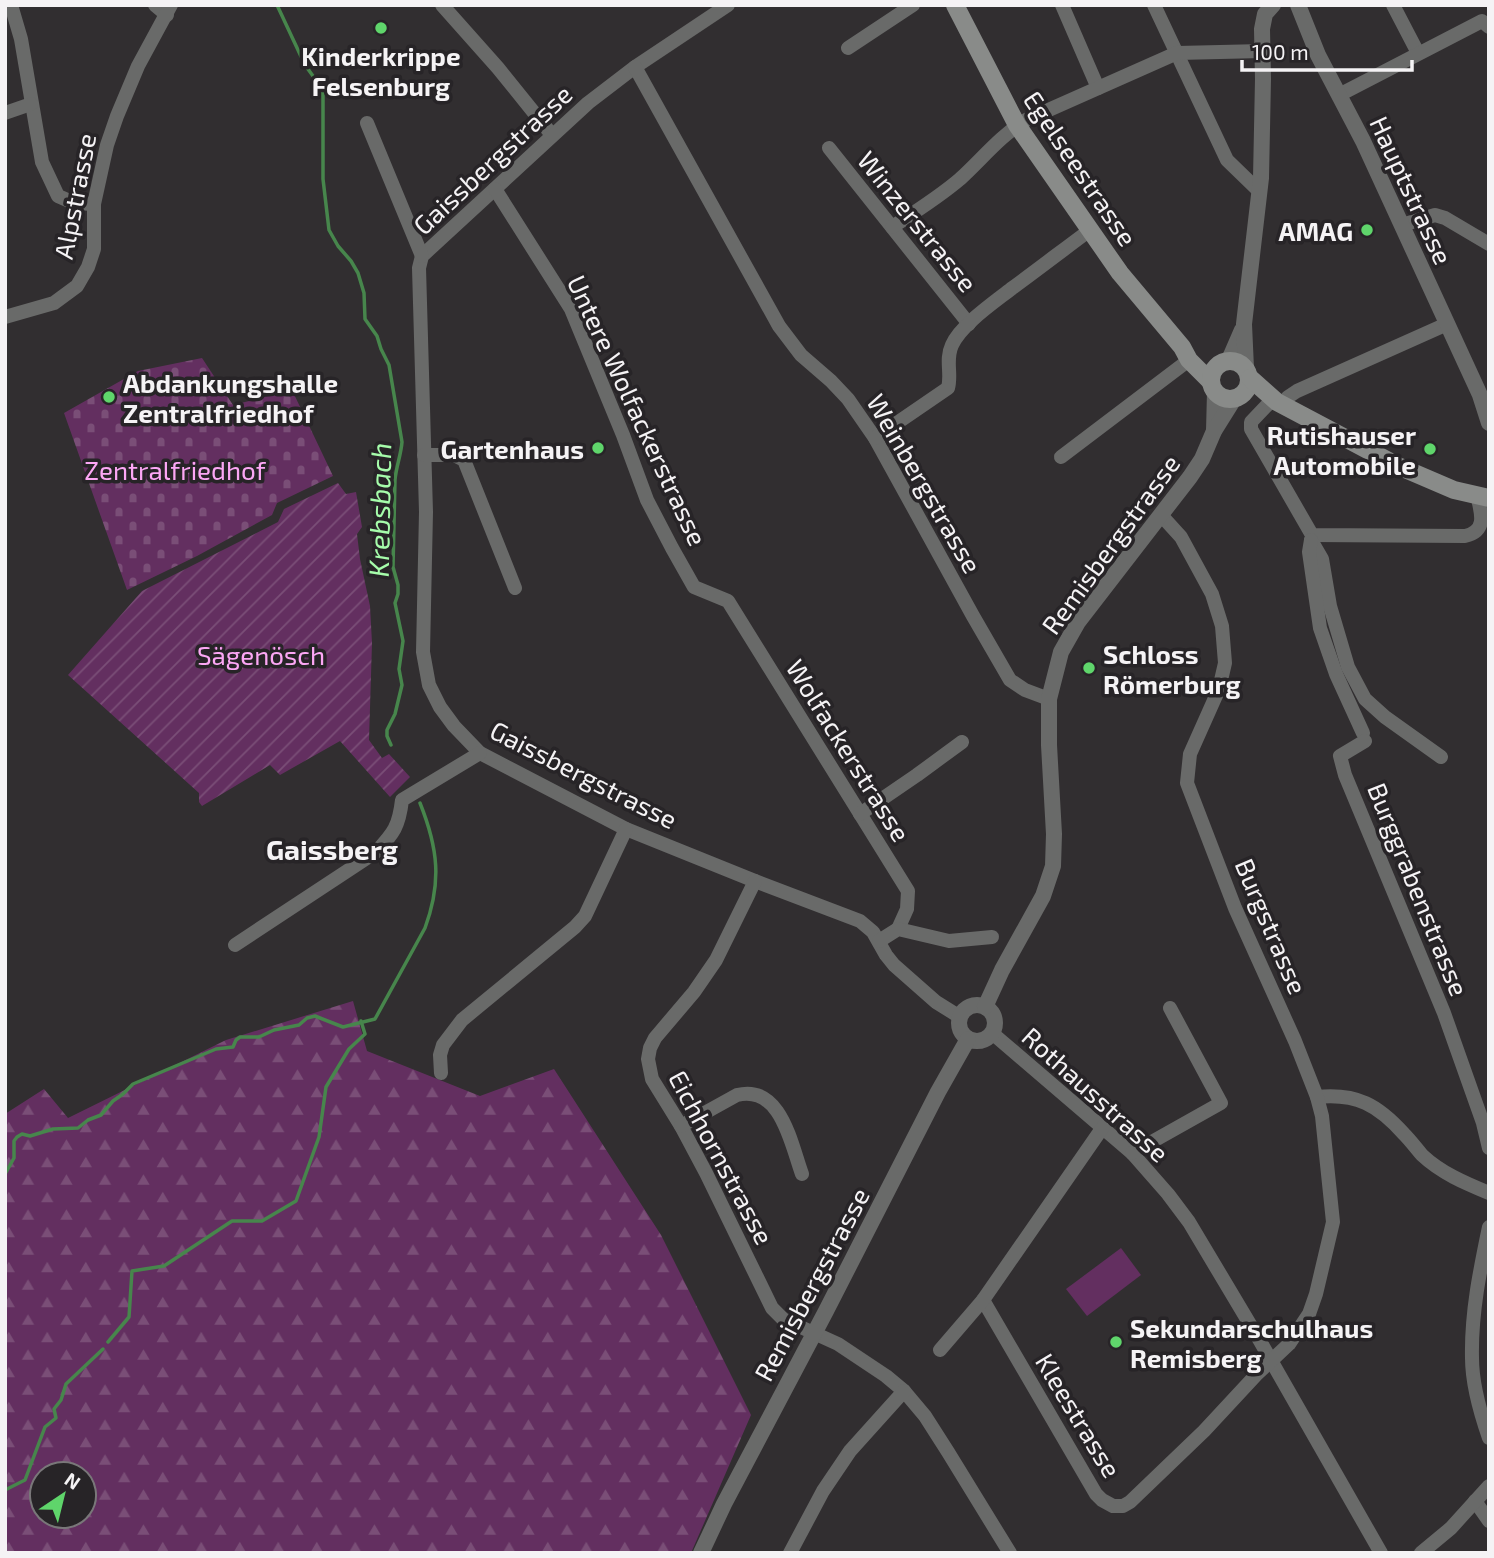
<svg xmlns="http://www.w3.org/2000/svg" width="1494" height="1558" font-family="'Exo 2',sans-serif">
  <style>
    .grass { fill: #632f60 }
    .forest { fill: url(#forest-firs); fill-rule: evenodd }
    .cemetery { fill: url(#cemetery-stones) }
    .garden { fill: url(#garden-furrows) }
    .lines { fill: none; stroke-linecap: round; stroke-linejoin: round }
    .stream { stroke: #47864c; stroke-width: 3.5 }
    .minor { stroke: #696a69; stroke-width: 14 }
    .tertiary { stroke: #696a69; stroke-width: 16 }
    .secondary { stroke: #898b89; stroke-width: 18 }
    .poi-dot { fill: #5fd56b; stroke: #272427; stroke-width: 2.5 }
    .labels { text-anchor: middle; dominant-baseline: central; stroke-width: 7; stroke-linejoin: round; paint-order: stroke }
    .poi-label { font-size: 26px; font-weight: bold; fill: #f5f3f5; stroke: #272427; text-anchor: end }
    .street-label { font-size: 26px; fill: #f5f3f5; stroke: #272427 }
    .park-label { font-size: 26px; fill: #fca7f5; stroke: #272427 }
    .water-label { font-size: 28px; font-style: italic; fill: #a6fdab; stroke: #272427 }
    .neighbourhood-label { font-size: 28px; font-weight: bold; fill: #f5f3f5; stroke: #272427 }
  </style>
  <defs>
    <pattern id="forest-firs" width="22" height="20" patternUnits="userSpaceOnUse" patternTransform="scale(1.75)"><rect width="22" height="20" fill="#632f60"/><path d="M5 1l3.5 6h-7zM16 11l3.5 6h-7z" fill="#7a4e77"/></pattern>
    <pattern id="cemetery-stones" width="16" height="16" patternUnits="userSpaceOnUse" patternTransform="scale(1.75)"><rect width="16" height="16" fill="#632f60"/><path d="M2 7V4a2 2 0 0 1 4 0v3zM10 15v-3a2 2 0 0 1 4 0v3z" fill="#7a4e77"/></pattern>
    <pattern id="garden-furrows" width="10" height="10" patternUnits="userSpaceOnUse" patternTransform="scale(1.75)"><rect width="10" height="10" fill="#632f60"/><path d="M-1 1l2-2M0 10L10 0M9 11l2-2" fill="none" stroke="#7a4e77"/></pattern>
  </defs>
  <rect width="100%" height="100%" fill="#312e30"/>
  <polygon class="grass" points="1121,1248 1141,1275 1087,1316 1066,1289"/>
  <path class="forest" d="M353,1001L367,1051L480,1096L554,1069L661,1235L751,1415L691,1553H5V1114L44,1089L68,1118L226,1040ZM42,1474H84V1516H42Z"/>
  <polygon class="cemetery" points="202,358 233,405 292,390 333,476 277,503 272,515 197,556 127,590 64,413 138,371"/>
  <polygon class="garden" points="338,483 346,494 356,492 362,527 357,534 360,559 370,606 372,643 369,740 382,758 389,754 410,777 390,797 340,741 280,775 270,765 202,806 199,802 199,793 68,675 142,591 278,522 284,509"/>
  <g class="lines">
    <g class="stream">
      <path d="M277,5L305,65L321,87L323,93V179L329,230L338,246L351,261L358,273L364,293L365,319L377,336L381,349L389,365L402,442C401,455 396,467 395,480L393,567L398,585V594L395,603L403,641L399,669L402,685L395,714L387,730V736L391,745"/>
      <path d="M5,1174L14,1158V1141L17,1137L22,1134L30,1136L53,1129L78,1128L88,1120L101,1115L113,1101L123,1094L133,1084L216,1049L233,1047L236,1040L240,1037H259L274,1030L299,1025L307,1018L315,1016L343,1027L375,1019L425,928C442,882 438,848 420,803"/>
      <polyline points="108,1342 129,1317 132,1271 164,1266 232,1221 262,1221 296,1201 319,1137 326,1087 349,1049 365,1034 361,1021"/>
      <polyline points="5,1490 25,1480 45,1427 56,1418 54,1409 61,1400 66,1384 103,1349"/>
    </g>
    <g class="minor">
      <polyline points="11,5 21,39 42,162 58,196 74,203 94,204"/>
      <polyline points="155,5 167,15"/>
      <polyline points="442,5 498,68 552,135"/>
      <polyline points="728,5 635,67 588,103 422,256 419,268 426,512 423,652 429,685 440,707 454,726 480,753 626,829 755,881 860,921 873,932 886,955 894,965 936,1002 960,1017"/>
      <polyline points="1062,5 1098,88"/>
      <polyline points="1154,5 1227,160 1260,192"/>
      <polyline points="1393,5 1418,53"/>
      <polyline points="848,48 913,5"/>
      <polyline points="635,67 779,326 801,355 831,381 848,399 875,438 973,616 1010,680 1025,690 1049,699"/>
      <polyline points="1339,95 1482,21 1489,27"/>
      <polyline points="5,113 31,104"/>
      <polyline points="367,123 422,256"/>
      <polyline points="829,148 969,324"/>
      <polyline points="495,189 571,309 623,435 647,500 672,548 694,587 728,601 908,891 907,909 898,929"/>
      <polyline points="1402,225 1435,215 1445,218 1489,244"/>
      <path d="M892,227C915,212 939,197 960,179C982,159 1000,136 1026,120L1177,53L1263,51"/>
      <polyline points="5,317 54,303 77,286 88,267 94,249 94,204 107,145 117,116 138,66 171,5"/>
      <path d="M1270,402L1251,422V429L1312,535L1465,536C1488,531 1481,512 1477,495"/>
      <polyline points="1282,405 1288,397 1297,391 1447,324"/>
      <path d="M875,438L948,388C952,374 945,360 952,345C961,325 993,303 1011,289C1037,270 1063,250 1090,230"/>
      <polyline points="424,455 454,455 464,460 515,588"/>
      <polyline points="1061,457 1189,360"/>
      <polyline points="1311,540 1322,559 1330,606 1348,667 1365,699 1385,717 1441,757"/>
      <polyline points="1311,540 1309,552 1320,628 1336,674 1363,733"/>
      <polyline points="1365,741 1340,756 1345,775 1444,1013 1483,1123 1489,1148"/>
      <polyline points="860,814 917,775 962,742"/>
      <polyline points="755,881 716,960 694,992 655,1038 650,1048 648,1059 652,1079 681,1126 706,1173 772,1308 783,1319 838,1344 886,1376 904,1391 925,1416 948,1452 1010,1553"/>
      <polyline points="879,941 898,929 949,941 992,937"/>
      <path d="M235,945L376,852C394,833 399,826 402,800L480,753"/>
      <polyline points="992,1033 1132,1153 1168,1194 1189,1222 1260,1341 1381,1553"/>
      <polyline points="441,1073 440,1055 443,1045 462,1020 575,927 585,916 626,829"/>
      <path d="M1317,1097C1357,1093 1378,1105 1404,1134C1410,1140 1416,1148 1422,1155C1441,1173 1465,1183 1489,1193"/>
      <path d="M681,1126L737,1095C781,1084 791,1144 802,1174"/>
      <polyline points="1132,1153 1221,1103 1170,1008"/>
      <path d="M1489,1227C1480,1270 1471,1313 1472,1358C1472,1382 1481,1415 1489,1438"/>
      <polyline points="983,1300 1096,1494 1102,1500 1113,1506 1123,1506 1130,1502 1204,1431 1256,1375 1289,1344 1309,1314 1316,1294 1333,1222 1322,1116 1317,1097 1295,1041 1235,908 1187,783 1190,754 1219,689 1225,663 1222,626 1212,594 1181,537 1161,515"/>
      <polyline points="940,1350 983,1300 1103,1127"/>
      <polyline points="1475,1501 1489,1521"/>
      <polyline points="790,1553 823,1491 850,1451 904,1391"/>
      <polyline points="1421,1553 1451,1528 1489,1486"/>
    </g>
    <g class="tertiary">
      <polyline points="1298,5 1318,55 1363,141 1480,395 1489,423"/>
      <polyline points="1229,360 1242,330"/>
      <polyline points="1246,368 1244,324 1261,178 1263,79 1262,29 1265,14 1273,5"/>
      <polyline points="1214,431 1215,392"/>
      <circle cx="977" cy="1023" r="18"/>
      <polyline points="985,1007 1002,970 1043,896 1053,866 1054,834 1049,745 1049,699 1061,652 1078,622 1190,477 1202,459 1214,431 1234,399"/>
      <polyline points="701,1553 724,1504 826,1311 938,1092 968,1039"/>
    </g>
    <g class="secondary">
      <polyline points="955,5 1017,125 1120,273 1182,347 1189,360 1211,382"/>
      <circle cx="1230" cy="380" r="19"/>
      <polyline points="1250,378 1277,402 1398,466 1454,490 1489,498"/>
    </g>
  </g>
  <g class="poi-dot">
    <circle cx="381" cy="28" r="7"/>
    <circle cx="1367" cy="230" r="7"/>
    <circle cx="109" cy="397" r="7"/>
    <circle cx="598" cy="448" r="7"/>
    <circle cx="1430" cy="449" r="7"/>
    <circle cx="1089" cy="668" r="7"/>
    <circle cx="1116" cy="1342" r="7"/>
  </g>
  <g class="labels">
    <g class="poi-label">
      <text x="381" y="55" text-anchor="middle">Kinderkrippe<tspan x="381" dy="30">Felsenburg</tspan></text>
      <text x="1353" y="230">AMAG</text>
      <text x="123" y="382" text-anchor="start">Abdankungshalle<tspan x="123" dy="30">Zentralfriedhof</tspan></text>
      <text x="1416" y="434">Rutishauser<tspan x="1416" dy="30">Automobile</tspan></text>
      <text x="584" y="448">Gartenhaus</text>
      <text x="1103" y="653" text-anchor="start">Schloss<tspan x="1103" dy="30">Römerburg</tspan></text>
      <text x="1130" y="1327" text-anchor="start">Sekundarschulhaus<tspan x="1130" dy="30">Remisberg</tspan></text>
    </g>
    <g class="street-label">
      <text transform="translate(492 159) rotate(-43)">Gaissbergstrasse</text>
      <text transform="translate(1081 168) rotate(56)">Egelseestrasse</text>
      <text transform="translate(1412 190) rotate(65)">Hauptstrasse</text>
      <text transform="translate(74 196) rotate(-79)">Alpstrasse</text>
      <text transform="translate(918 221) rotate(51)">Winzerstrasse</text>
      <text transform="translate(638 410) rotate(65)">Untere Wolfackerstrasse</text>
      <text transform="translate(925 483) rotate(60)">Weinbergstrasse</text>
      <text transform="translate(1110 544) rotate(-54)">Remisbergstrasse</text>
      <text transform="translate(849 750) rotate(58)">Wolfackerstrasse</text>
      <text transform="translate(584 774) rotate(27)">Gaissbergstrasse</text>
      <text transform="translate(1419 889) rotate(68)">Burggrabenstrasse</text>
      <text transform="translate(1272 926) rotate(67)">Burgstrasse</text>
      <text transform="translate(1096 1094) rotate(42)">Rothausstrasse</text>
      <text transform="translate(722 1157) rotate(62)">Eichhornstrasse</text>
      <text transform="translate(811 1284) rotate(-62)">Remisbergstrasse</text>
      <text transform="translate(1079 1415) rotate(59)">Kleestrasse</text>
    </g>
    <g class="park-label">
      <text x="175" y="469">Zentralfriedhof</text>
      <text x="261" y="654">Sägenösch</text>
    </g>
    <g class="water-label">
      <text transform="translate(379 510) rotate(-89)">Krebsbach</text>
    </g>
    <g class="neighbourhood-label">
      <text x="332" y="849">Gaissberg</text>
    </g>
  </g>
  <rect width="1494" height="1558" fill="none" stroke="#f5f3f5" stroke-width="14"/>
  <g transform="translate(63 1495) rotate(35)"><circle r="33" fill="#272427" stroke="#797779" stroke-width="2"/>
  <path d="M0-5L12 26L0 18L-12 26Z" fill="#5fd56b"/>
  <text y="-10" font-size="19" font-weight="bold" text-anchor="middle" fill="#f5f3f5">N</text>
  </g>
  <path d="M1242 60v10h170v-10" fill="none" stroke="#f5f3f5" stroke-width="3.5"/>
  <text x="1252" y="60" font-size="21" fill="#f5f3f5" stroke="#272427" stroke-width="5" paint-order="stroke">100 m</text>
</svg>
